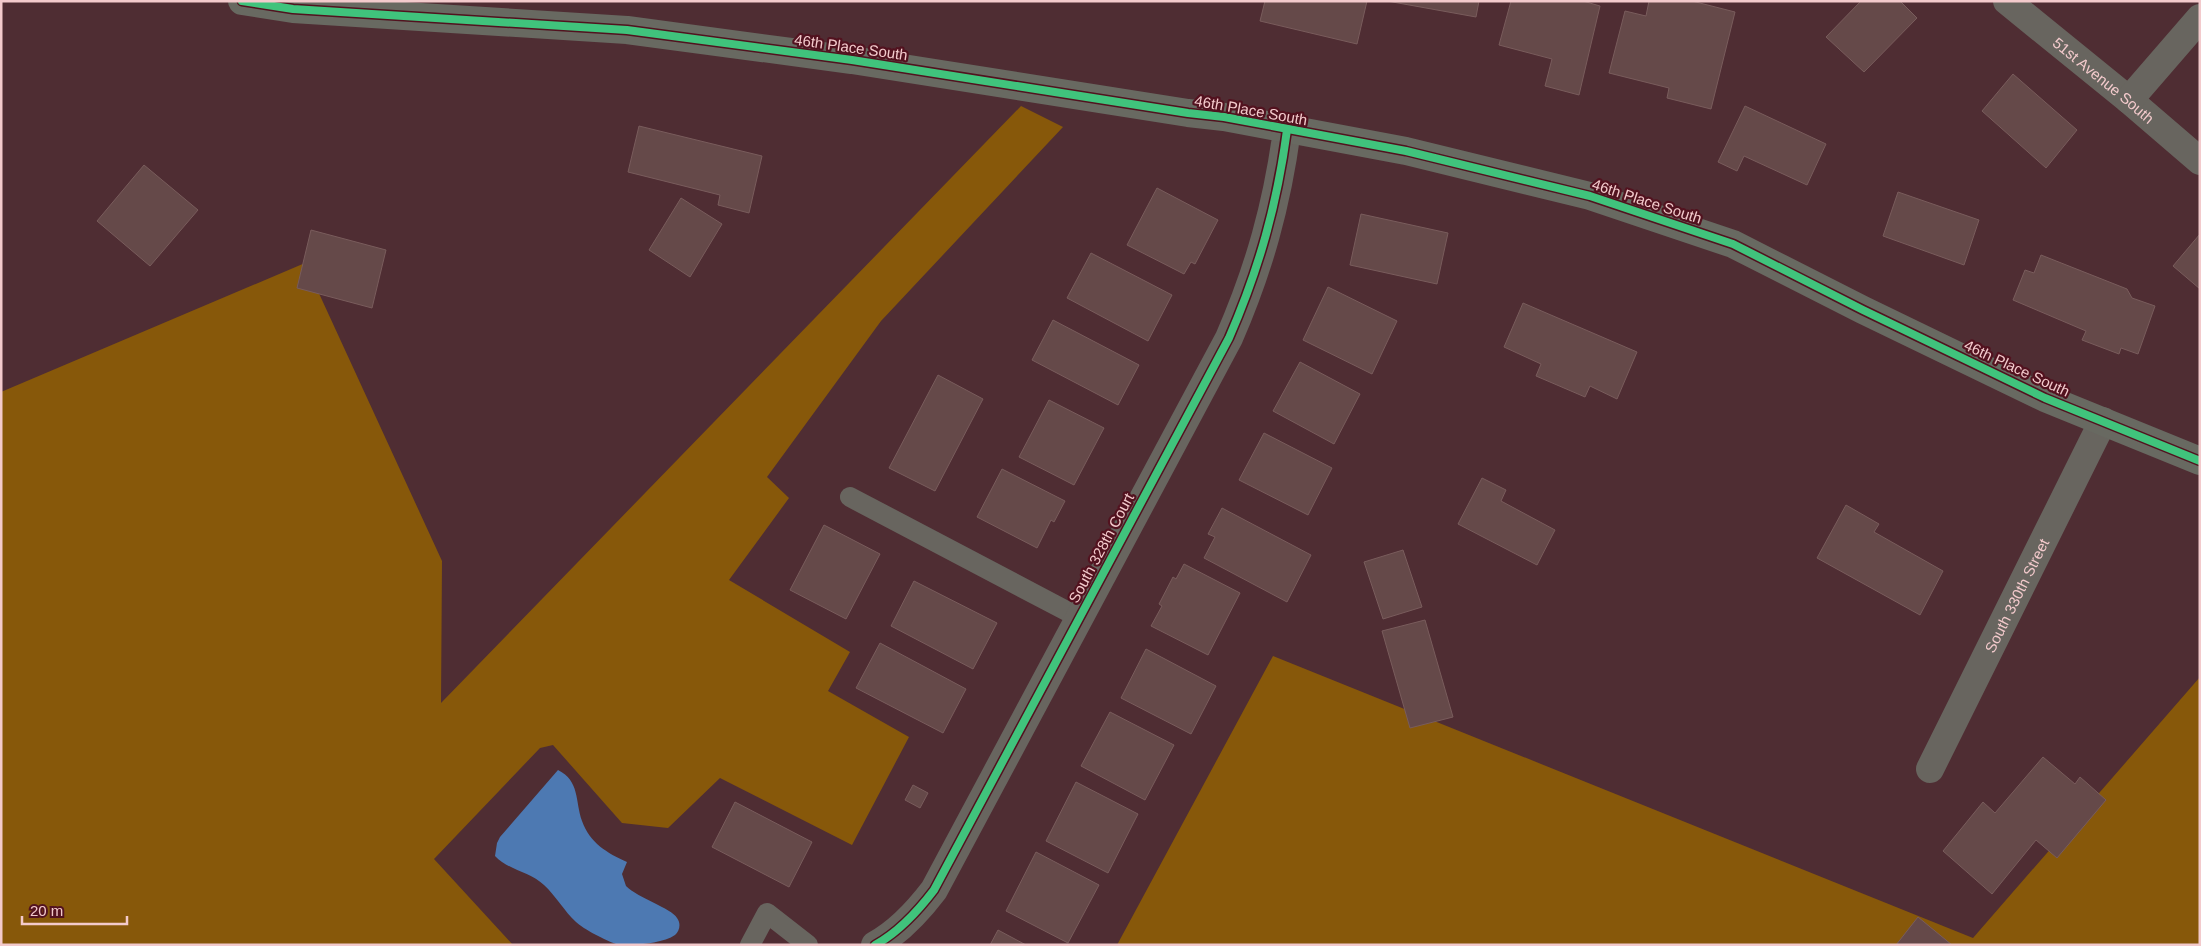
<svg xmlns="http://www.w3.org/2000/svg" width="2201" height="946" font-family="Arial,sans-serif">
  <style>
    .forest { fill: #87580a }
    .water { fill: #4d79b2 }
    .building { fill: #654949; stroke: #795c5c }
    .lines { fill: none; stroke-linecap: round; stroke-linejoin: round }
    .lane { stroke: #68655f; stroke-width: 20 }
    .street { stroke: #68655f; stroke-width: 28 }
    .secondary { stroke: #686961; stroke-width: 28 }
    .cycleway-casing { stroke: #52121f; stroke-width: 11 }
    .cycleway { stroke: #40c37c; stroke-width: 8 }
    .labels { text-anchor: middle; dominant-baseline: central; stroke-width: 4.5; stroke-linejoin: round; paint-order: stroke }
    .street-label { font-size: 15px; fill: #f3cacc; stroke: #52121f }
  </style>
  <rect width="100%" height="100%" fill="#4f2d33"/>
  <g class="forest">
    <polygon points="1021,106 1063,127 881,321 767,477 789,498 729,580 850,652 828,691 909,737 852,845 720,778 668,828 622,823 553,745 540,748 434,859 513,945 1,945 1,392 305,263 442,561 441,703"/>
    <polygon points="1273,656 1973,938 2200,677 2200,945 1117,945"/>
  </g>
  <path class="water" d="M558,770C580,781 575,801 582,821C590,843 607,853 627,862L622,874L626,886C638,898 671,908 677,918C681,923 680,931 675,935C662,944 631,946 616,944C607,941 583,929 576,922C564,911 556,896 544,885C530,872 508,870 495,856L497,843L500,837Z"/>
  <g class="building">
    <polygon points="1265,1 1367,1 1357,44 1260,21"/>
    <polygon points="1387,1 1479,1 1476,17"/>
    <polygon points="1511,1 1583,1 1600,6 1579,95 1545,86 1552,59 1499,45"/>
    <polygon points="1649,1 1692,1 1735,12 1711,109 1667,98 1669,88 1609,73 1625,11 1646,16"/>
    <polygon points="1861,1 1900,1 1917,18 1864,72 1826,37"/>
    <polygon points="2013,74 2077,130 2046,168 1982,111"/>
    <polygon points="1745,106 1826,144 1807,185 1744,156 1737,171 1718,162"/>
    <polygon points="639,126 762,156 749,213 718,205 720,195 628,172"/>
    <polygon points="144,165 198,210 150,266 97,221"/>
    <polygon points="1157,188 1218,220 1195,264 1191,262 1184,274 1127,245"/>
    <polygon points="1898,192 1979,220 1964,265 1883,236"/>
    <polygon points="681,198 722,224 690,277 649,250"/>
    <polygon points="1361,214 1448,233 1437,284 1350,265"/>
    <polygon points="311,230 386,250 372,308 297,288"/>
    <polygon points="2200,234 2200,289 2173,266"/>
    <polygon points="1091,253 1172,295 1148,341 1067,298"/>
    <polygon points="2041,255 2127,289 2132,298 2155,306 2138,354 2121,348 2119,354 2082,340 2086,331 2013,300 2025,270 2034,273"/>
    <polygon points="1328,287 1397,321 1372,374 1303,340"/>
    <polygon points="1523,303 1637,352 1617,399 1590,386 1585,397 1536,376 1541,364 1504,347"/>
    <polygon points="1053,320 1139,365 1118,405 1032,360"/>
    <polygon points="1300,362 1360,394 1334,444 1273,411"/>
    <polygon points="938,375 983,399 935,491 889,468"/>
    <polygon points="1049,400 1104,428 1074,485 1019,457"/>
    <polygon points="1264,433 1332,468 1308,515 1239,480"/>
    <polygon points="1002,469 1065,501 1054,522 1051,520 1037,548 977,517"/>
    <polygon points="1482,478 1506,490 1501,501 1555,530 1537,565 1458,524"/>
    <polygon points="1846,505 1879,524 1874,532 1943,571 1920,615 1817,558"/>
    <polygon points="1222,508 1311,555 1287,602 1204,558 1215,537 1208,534"/>
    <polygon points="824,525 880,554 846,619 790,590"/>
    <polygon points="1403,550 1422,607 1383,619 1364,562"/>
    <polygon points="1184,564 1240,593 1208,655 1151,626 1162,606 1159,604 1173,577 1176,579"/>
    <polygon points="914,581 997,623 973,669 891,626"/>
    <polygon points="1425,620 1453,717 1410,728 1382,631"/>
    <polygon points="880,643 966,689 943,733 856,688"/>
    <polygon points="1146,649 1216,686 1191,734 1121,698"/>
    <polygon points="1110,712 1174,745 1145,800 1081,766"/>
    <polygon points="2043,757 2075,784 2080,777 2106,800 2057,858 2036,840 1992,894 1943,851 1983,802 1995,813"/>
    <polygon points="1076,782 1138,814 1108,873 1046,841"/>
    <polygon points="913,785 928,793 920,808 905,800"/>
    <polygon points="735,802 812,842 789,887 712,847"/>
    <polygon points="1036,852 1099,885 1068,943 1006,911"/>
    <polygon points="1918,917 1952,945 1896,945"/>
    <polygon points="998,930 1026,945 990,945"/>
  </g>
  <g class="lines">
    <g class="lane">
      <polyline points="850,497 1080,618"/>
      <polyline points="750,945 767,913 808,945"/>
    </g>
    <g class="street">
      <path id="s1" d="M2007,1L2129,100L2200,161"/>
      <polyline points="2129,100 2200,18"/>
      <path id="s2" d="M1930,769L2103,421"/>
      <path d="M875,945C899,932 918,911 934,890L1229,338C1259,269 1277,205 1287,130"/>
    </g>
    <polyline class="secondary" points="242,1 293,9 627,30 852,60 1188,113 1224,117 1406,151 1590,196 1733,244 1863,310 2045,398 2200,461"/>
    <g class="cycleway-casing">
      <g id="cycleway">
        <polyline points="242,1 293,9 627,30 852,60 1188,113 1224,117 1406,151 1590,196 1733,244 1863,310 2045,398 2200,461"/>
        <path d="M875,945C899,932 918,911 934,890L1229,338C1259,269 1277,205 1287,130"/>
      </g>
    </g>
    <use href="#cycleway" class="cycleway"/>
  </g>
  <g class="labels">
    <g class="street-label">
      <text transform="translate(851 47) rotate(8)">46th Place South</text>
      <text stroke="none"><textPath href="#s1" startOffset="125">51st Avenue South</textPath></text>
      <text transform="translate(1251 110) rotate(10)">46th Place South</text>
      <text transform="translate(1647 201) rotate(18)">46th Place South</text>
      <text transform="translate(2017 368) rotate(25)">46th Place South</text>
      <text transform="translate(1101 548) rotate(-62)">South 328th Court</text>
      <text stroke="none"><textPath href="#s2" startOffset="194">South 330th Street</textPath></text>
    </g>
  </g>
  <rect width="2201" height="946" fill="none" stroke="#f3cacc" stroke-width="5"/>
  <path d="M22 916v8h105v-8" fill="none" stroke="#f3cacc" stroke-width="2.5"/>
  <text x="30" y="916" font-size="15" fill="#f3cacc" stroke="#52121f" stroke-width="4" paint-order="stroke">20 m</text>
</svg>
